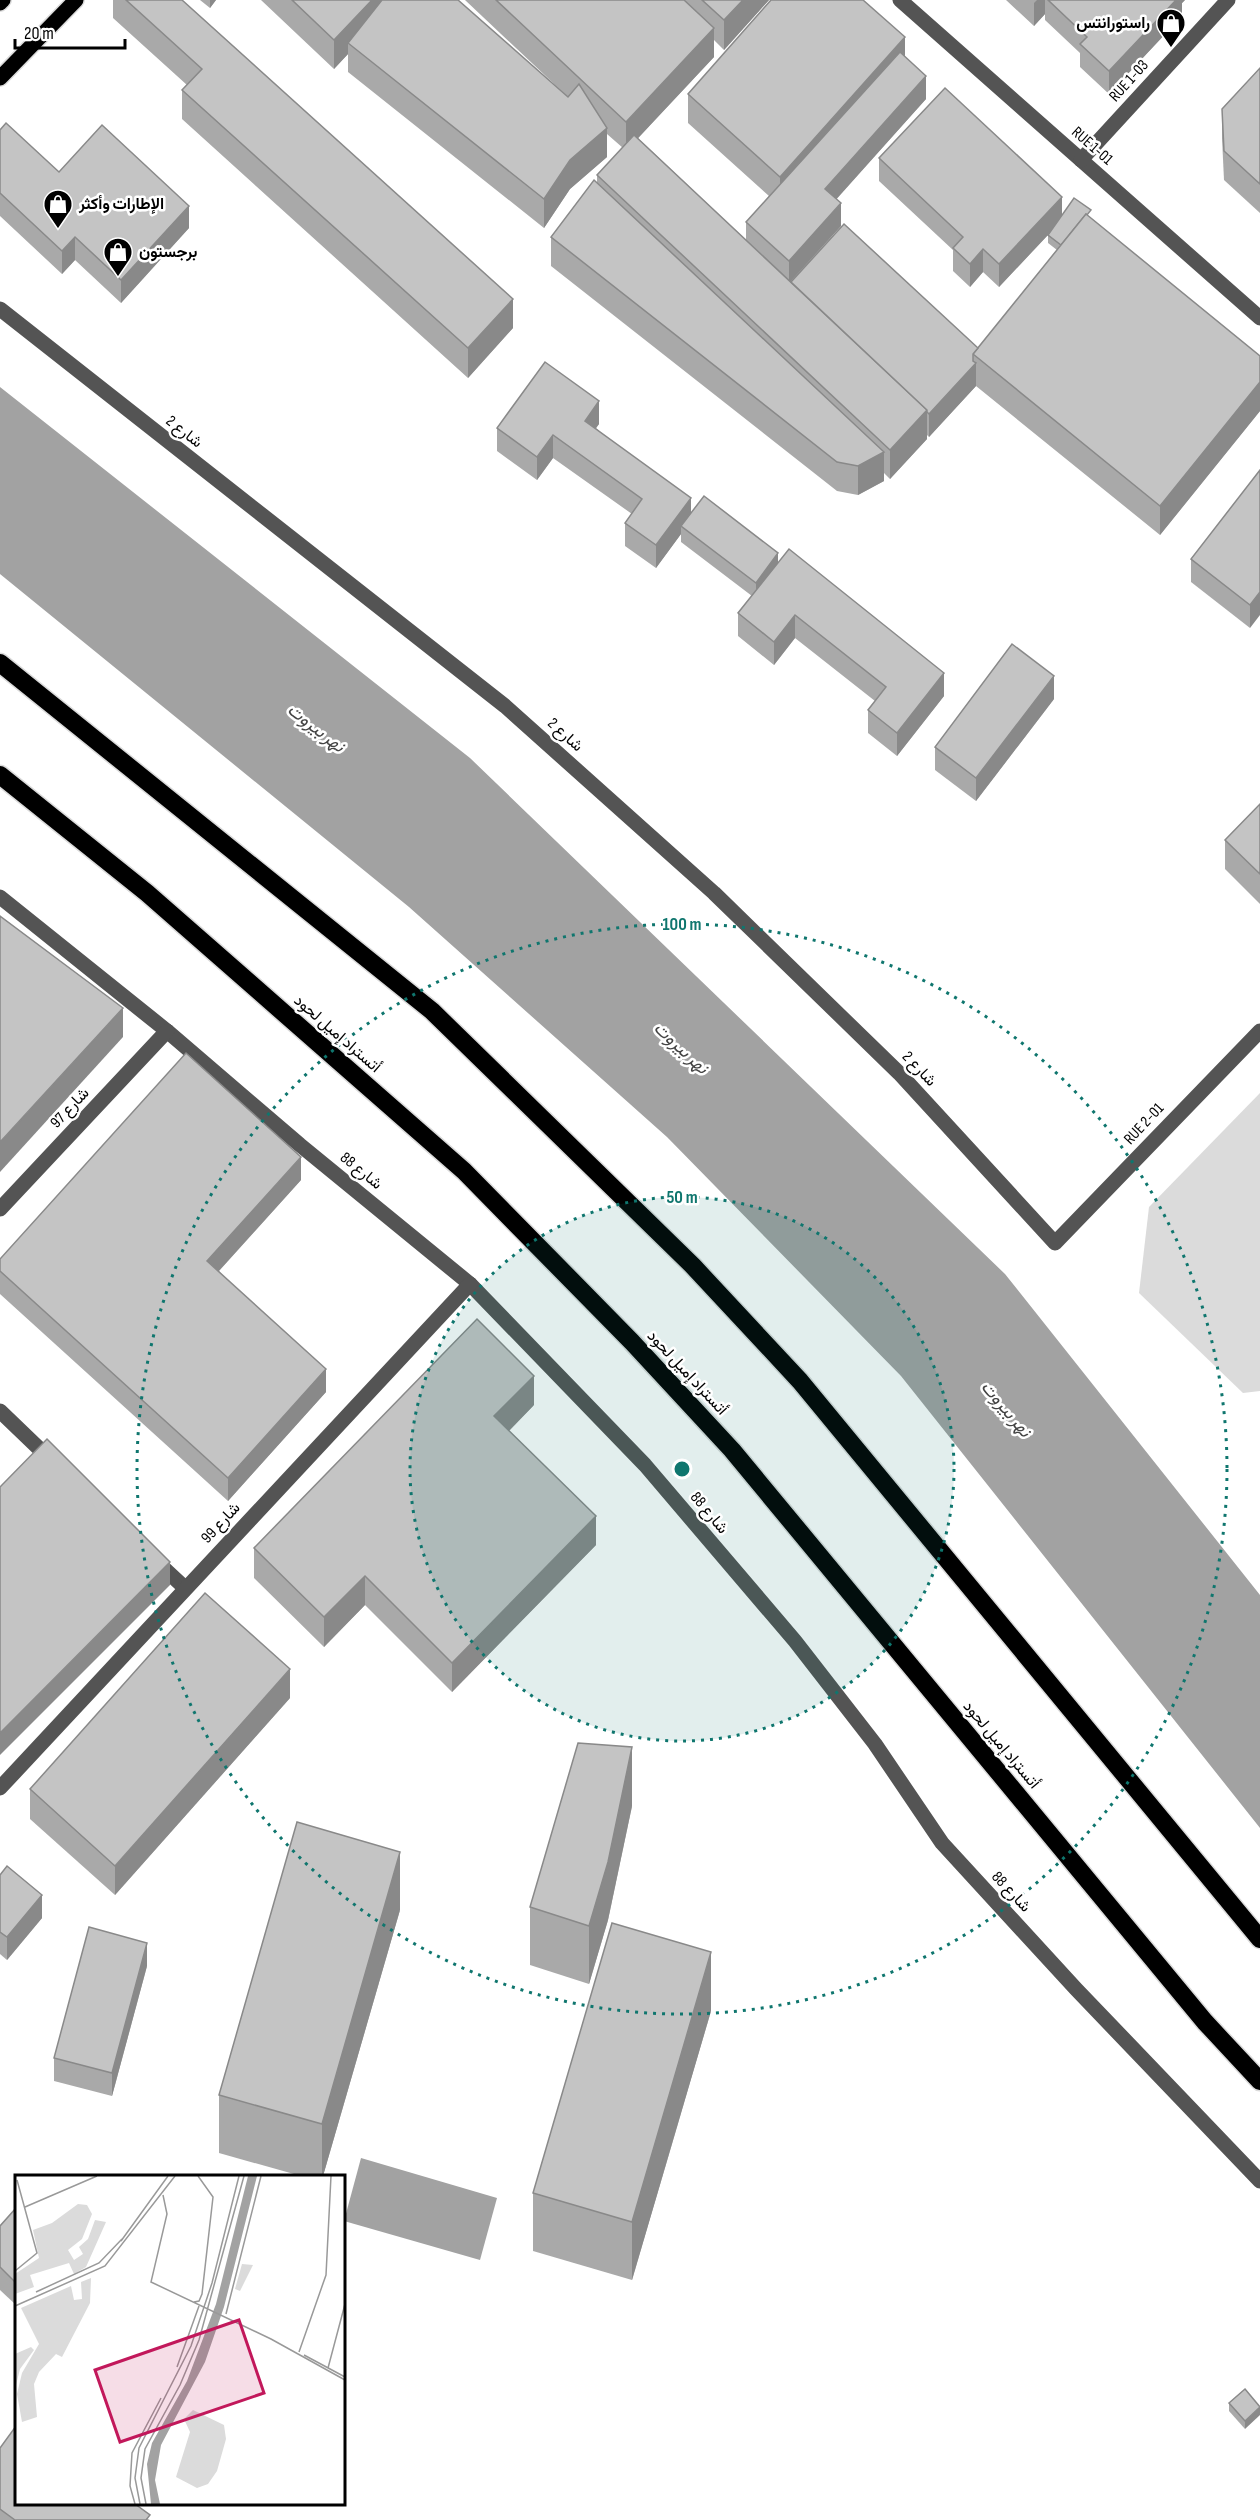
<svg xmlns="http://www.w3.org/2000/svg" width="1260" height="2520" font-family="'Sofia Sans Condensed',Vazirmatn,sans-serif">
  <style>
    .green { fill: #dbdbdb }
    .water { fill: #a2a2a2 }
    .lines { fill: none; stroke-linecap: round; stroke-linejoin: round }
    .major-casing { stroke: #dbdbdb; stroke-width: 18 }
    .highway-casing { stroke: #dbdbdb; stroke-width: 21 }
    .minor { stroke: #545454; stroke-width: 15 }
    .major { stroke: #000; stroke-width: 15 }
    .highway { stroke: #000; stroke-width: 18 }
    .wall { fill: #a9a9a9 }
    .shaded-wall { fill: #898989 }
    .building { fill: #c4c4c4; stroke: #898989; stroke-width: 1.5 }
    .ring { fill: none; stroke: #0f766e; stroke-width: 3; stroke-dasharray: 3 6 }
    .labels { text-anchor: middle; dominant-baseline: central; stroke-width: 5; stroke-linejoin: round; paint-order: stroke }
    .poi-label { font-size: 16px; font-weight: bold; fill: #000; stroke: #fff; text-anchor: start }
    .street-label { font-size: 16px; fill: #000; stroke: #fff }
    .water-label { font-size: 18px; font-style: italic; fill: #434343; stroke: #fff }
    .inset-road { fill: none; stroke: #999; stroke-width: 1.5 }
    .view { fill: #c2185b; fill-opacity: 0.15; stroke: #c2185b; stroke-width: 3 }
    .inset-edge { fill: none; stroke: #000; stroke-width: 3 }
    .centre { fill: #0f766e; stroke: #fff; stroke-width: 3 }
    .ring-label { font-size: 18px; text-anchor: middle; font-weight: bold; fill: #0f766e; stroke: #fff; stroke-width: 5; stroke-linejoin: round; paint-order: stroke }
  </style>
  <rect width="100%" height="100%" fill="#fff"/>
  <polygon class="green" points="1260,1093 1260,1391 1243,1393 1139,1293 1149,1207"/>
  <g class="water">
    <polygon points="0,387 470,758 1005,1274 1260,1595 1260,1828 901,1376 667,1137 409,907 0,574"/>
    <polygon points="361,2158 497,2198 480,2260 344,2221"/>
  </g>
  <g class="lines">
    <g class="major-casing">
      <g id="major">
        <polyline points="0,3 3,0"/>
        <polyline points="0,78 76,0"/>
      </g>
    </g>
    <g class="highway-casing">
      <g id="highway">
        <polyline points="0,663 432,1011 693,1266 800,1381 1260,1939"/>
        <polyline points="0,775 147,893 464,1171 632,1342 732,1450 1205,2022 1260,2081"/>
      </g>
    </g>
    <g class="minor">
      <polyline points="900,0 1260,318"/>
      <polyline points="1081,160 1228,0"/>
      <polyline points="0,309 505,706 714,893 899,1073 1055,1243 1260,1031"/>
      <polyline points="0,897 167,1031 300,1145 470,1284 645,1465 795,1641 875,1744 942,1843 1076,1989 1260,2181"/>
      <polyline points="0,1209 167,1031"/>
      <polyline points="0,1411 52,1461"/>
      <polyline points="156,1561 185,1588"/>
      <polyline points="0,1788 470,1284"/>
    </g>
    <use href="#major" class="major"/>
    <use href="#highway" class="highway"/>
  </g>
  <g class="wall">
    <polygon points="113,0 182,0 513,328 468,378 182,119 182,90 187,85 113,18"/>
    <polygon points="200,0 216,0 210,8"/>
    <polygon points="261,0 458,0 568,97 465,0 769,0 724,50 714,40 714,57 638,138 746,240 746,222 769,196 688,123 688,94 905,57 926,99 836,199 841,226 791,282 978,348 1057,250 1048,243 1048,235 999,287 983,272 970,287 953,271 953,250 879,181 879,158 1062,215 1091,218 1260,356 1260,411 1160,535 976,386 929,437 927,435 927,439 890,479 884,473 884,481 858,495 837,491 551,266 551,237 597,182 597,175 623,148 607,134 607,157 570,189 544,228 348,72 348,54 334,69"/>
    <polygon points="1006,0 1185,0 1182,3 1182,16 1109,94 1080,67 1080,53 1045,20 1045,14 1034,26"/>
    <polygon points="1260,68 1260,213 1224,180 1222,138 1222,109"/>
    <polygon points="0,130 59,172 189,228 121,303 75,260 62,274 0,216"/>
    <polygon points="599,424 596,428 691,513 778,562 944,696 897,756 868,733 868,710 875,701 795,638 774,665 738,636 738,613 752,596 681,542 681,534 656,568 625,546 625,523 632,514 553,458 537,480 497,451 497,428"/>
    <polygon points="1260,470 1250,628 1191,582 1191,559"/>
    <polygon points="1054,699 976,801 935,770 935,747"/>
    <polygon points="1260,804 1260,904 1225,869 1225,840"/>
    <polygon points="301,1180 219,1271 326,1392 228,1501 0,1294 0,1259"/>
    <polygon points="534,1405 509,1431 596,1545 452,1692 365,1605 324,1647 254,1578 254,1548"/>
    <polygon points="290,1698 115,1895 30,1819 30,1789"/>
    <polygon points="632,1806 608,1920 589,1984 530,1965 530,1907"/>
    <polygon points="0,1875 42,1918 7,1960 0,1954"/>
    <polygon points="400,1910 323,2176 301,2176 219,2153 219,2095"/>
    <polygon points="147,1966 112,2096 54,2081 54,2058"/>
    <polygon points="711,2011 632,2280 533,2251 533,2193"/>
    <polygon points="16,2208 16,2305 0,2290 0,2226"/>
    <polygon points="1245,2389 1245,2429 1229,2411 1229,2403"/>
    <polygon points="0,2448 150,2520 0,2520"/>
  </g>
  <g class="shaded-wall">
    <polygon points="210,0 216,0 210,8"/>
    <polygon points="372,0 399,0 348,43 348,54 334,69 334,40"/>
    <polygon points="743,0 769,0 724,50 724,20"/>
    <polygon points="1037,0 1045,0 1045,14 1034,26 1034,3"/>
    <polygon points="1176,0 1185,0 1182,3 1182,16 1109,94 1109,71"/>
    <polygon points="714,28 714,57 626,151 626,122"/>
    <polygon points="905,37 905,66 780,206 780,177"/>
    <polygon points="926,76 926,99 825,212 825,189"/>
    <polygon points="607,128 607,157 570,189 544,228 544,199 570,160"/>
    <polygon points="1062,197 1062,220 999,287 999,264"/>
    <polygon points="841,203 841,226 789,283 789,261"/>
    <polygon points="189,206 189,228 121,303 121,280"/>
    <polygon points="75,237 75,260 62,274 62,251"/>
    <polygon points="983,249 983,272 970,287 970,264"/>
    <polygon points="513,299 513,328 468,378 468,348"/>
    <polygon points="976,363 976,386 929,437 929,414"/>
    <polygon points="1260,382 1260,411 1160,535 1160,506"/>
    <polygon points="599,401 599,424 585,443 585,421"/>
    <polygon points="927,410 927,439 890,479 890,450"/>
    <polygon points="553,435 553,458 537,480 537,457"/>
    <polygon points="884,452 884,481 858,495 858,466"/>
    <polygon points="691,498 691,520 681,526 681,534 656,568 656,545"/>
    <polygon points="778,553 778,569 756,599 756,583"/>
    <polygon points="1260,592 1260,615 1250,628 1250,605"/>
    <polygon points="795,615 795,638 774,665 774,642"/>
    <polygon points="944,673 944,696 897,756 897,733"/>
    <polygon points="1054,676 1054,699 976,801 976,778"/>
    <polygon points="123,1008 123,1037 0,1172 0,1142"/>
    <polygon points="301,1157 301,1180 207,1284 207,1261"/>
    <polygon points="326,1369 326,1392 228,1501 228,1478"/>
    <polygon points="534,1376 534,1405 494,1446 494,1416"/>
    <polygon points="596,1516 596,1545 452,1692 452,1663"/>
    <polygon points="170,1562 170,1585 0,1755 0,1733"/>
    <polygon points="365,1576 365,1605 324,1647 324,1617"/>
    <polygon points="290,1669 290,1698 115,1895 115,1866"/>
    <polygon points="632,1747 632,1806 608,1920 589,1984 589,1926"/>
    <polygon points="400,1852 400,1910 323,2176 322,2176 322,2124"/>
    <polygon points="42,1895 42,1918 7,1960 7,1937"/>
    <polygon points="147,1943 147,1966 112,2096 112,2073"/>
    <polygon points="711,1952 711,2011 632,2280 632,2222"/>
    <polygon points="1260,2407 1260,2415 1245,2429 1245,2421"/>
  </g>
  <g class="building">
    <polygon points="126,0 182,0 513,299 468,348 182,90 202,69"/>
    <polygon points="292,0 372,0 334,40"/>
    <polygon points="382,0 458,0 568,97 579,84 607,128 570,160 544,199 348,43"/>
    <polygon points="496,0 684,0 714,28 626,122"/>
    <polygon points="702,0 743,0 724,20"/>
    <polygon points="771,0 863,0 905,37 780,177 688,94"/>
    <polygon points="1048,0 1176,0 1109,71 1080,44 1087,37"/>
    <polygon points="900,52 926,76 825,189 841,203 789,261 746,222"/>
    <polygon points="1260,68 1260,184 1224,151 1222,109"/>
    <polygon points="945,88 1062,197 999,264 983,249 970,264 953,248 963,237 879,158"/>
    <polygon points="6,123 59,172 102,125 189,206 121,280 75,237 62,251 0,193 0,130"/>
    <polygon points="634,135 927,410 890,450 597,175"/>
    <polygon points="594,180 884,452 858,466 837,462 551,237"/>
    <polygon points="1074,198 1091,210 1087,215 1086,214 1061,245 1048,235"/>
    <polygon points="1086,214 1260,356 1260,382 1160,506 973,354"/>
    <polygon points="844,224 978,348 973,354 973,361 976,363 929,414 927,412 927,410 791,282"/>
    <polygon points="545,362 599,401 585,421 691,498 656,545 625,523 642,499 553,435 537,457 497,428"/>
    <polygon points="1260,470 1260,592 1250,605 1191,559"/>
    <polygon points="704,496 778,553 756,583 681,526"/>
    <polygon points="789,549 944,673 897,733 868,710 886,687 795,615 774,642 738,613"/>
    <polygon points="1012,644 1054,676 976,778 935,747"/>
    <polygon points="1260,804 1260,874 1225,840"/>
    <polygon points="0,916 123,1008 0,1142"/>
    <polygon points="186,1053 301,1157 207,1261 326,1369 228,1478 0,1271 0,1259"/>
    <polygon points="477,1319 534,1376 494,1416 596,1516 452,1663 365,1576 324,1617 254,1548"/>
    <polygon points="47,1439 170,1562 0,1733 0,1487"/>
    <polygon points="205,1593 290,1669 115,1866 30,1789"/>
    <polygon points="578,1743 632,1747 608,1862 589,1926 530,1907"/>
    <polygon points="297,1822 400,1852 322,2124 219,2095"/>
    <polygon points="7,1866 42,1895 7,1937 0,1932 0,1875"/>
    <polygon points="612,1923 711,1952 632,2222 533,2193"/>
    <polygon points="89,1927 147,1943 112,2073 54,2058"/>
    <polygon points="16,2208 16,2283 0,2267 0,2226"/>
    <polygon points="1245,2389 1260,2407 1245,2421 1229,2403"/>
    <polygon points="16,2426 16,2504 135,2504 150,2515 146,2520 15,2520 0,2509 0,2448"/>
  </g>
  <circle cx="682" cy="1469" r="272" fill="#0f766e" fill-opacity=".12"/>
  <g class="ring">
    <circle cx="682" cy="1469" r="272"/>
    <circle cx="682" cy="1469" r="545"/>
  </g>
  <defs>
    <g id="shop-pin" transform="scale(1.5)"><path d="M0 17L-7.5 6A9.5 9.5 0 1 1 7.5 6Z" fill="#000" stroke="#fff"/><path d="M-5-2.5h2.3a2.7 3.5 0 0 1 5.4 0H5L5.5 6h-11ZM-1.5-2.5h3a1.5 2.3 0 0 0-3 0Z" fill="#fff"/></g>
  </defs>
  <g fill-rule="evenodd">
    <use href="#shop-pin" x="1171" y="23"/>
    <use href="#shop-pin" x="58" y="204"/>
    <use href="#shop-pin" x="118" y="252"/>
  </g>
  <g class="labels">
    <g class="poi-label">
      <text x="1150" y="23" text-anchor="end">راستورانتس</text>
      <text x="79" y="204">الإطارات وأكثر</text>
      <text x="139" y="252">برجستون</text>
    </g>
    <g class="street-label">
      <text transform="translate(1129 81) rotate(-48)">RUE 1-03</text>
      <text transform="translate(1092 146) rotate(41)">RUE 1-01</text>
      <text transform="translate(184 432) rotate(38)">شارع 2</text>
      <text transform="translate(565 735) rotate(42)">شارع 2</text>
      <text transform="translate(337 1034) rotate(41)">أتستراد إميل لحود</text>
      <text transform="translate(919 1069) rotate(46)">شارع 2</text>
      <text transform="translate(70 1108) rotate(-47)">شارع 97</text>
      <text transform="translate(1144 1124) rotate(-47)">RUE 2-01</text>
      <text transform="translate(361 1171) rotate(39)">شارع 88</text>
      <text transform="translate(687 1373) rotate(47)">أتستراد إميل لحود</text>
      <text transform="translate(709 1513) rotate(50)">شارع 88</text>
      <text transform="translate(221 1523) rotate(-47)">شارع 99</text>
      <text transform="translate(1001 1745) rotate(50)">أتستراد إميل لحود</text>
      <text transform="translate(1011 1892) rotate(47)">شارع 88</text>
    </g>
    <g class="water-label">
      <text transform="translate(316 728) rotate(38)">نهر بيروت</text>
      <text transform="translate(681 1048) rotate(43)">نهر بيروت</text>
      <text transform="translate(1006 1409) rotate(50)">نهر بيروت</text>
    </g>
  </g>
  <g transform="translate(15 2175)">
    <rect width="330" height="330" fill="#fff"/>
    <path d="M63,29L72,30L77,39L67,64L53,75L59,85L68,79L64,72L73,64L80,45L91,47L71,92L59,99L54,88L15,100L19,112L0,119V99L24,83L18,55L37,48ZM227,89L238,90L225,116L220,114ZM76,103L75,128L47,182L41,179L24,197L19,209L22,242L7,247L2,219L7,198L24,169L6,133L56,111L59,125L67,124L66,107ZM16,172L19,175L5,194L0,214V179ZM178,235L209,250L211,264L202,296L193,309L182,313L161,302L175,257L169,244Z" fill="#dbdbdb"/>
    <path d="M233,1H242L209,132L190,187L146,270L140,305L145,329H136L132,289L137,268L172,206L201,129Z" fill="#a2a2a2"/>
    <path class="inset-road" d="M148,20L152,39L136,107L256,164L330,205M10,32L82,1M106,66L153,1M0,96L22,78L2,5M21,117L84,88L107,64M179,127L184,126L187,119L198,22L183,1M0,131L90,91L160,1M211,139L246,1M284,177L311,100L316,1M289,180L330,202M162,192L184,131M313,193L330,129M120,329L115,311L117,278L146,223M125,329L120,303L124,273L176,171L197,108L224,1M131,329L126,303L130,274L165,210L184,165L229,1"/>
    <path class="view" d="M224,145L249,218L105,267L80,195Z"/>
    <rect width="330" height="330" class="inset-edge"/>
  </g>
  <circle cx="682" cy="1469" r="9" class="centre"/>
  <g class="ring-label">
    <text x="682" y="930">100 m</text>
    <text x="682" y="1203">50 m</text>
  </g>
  <path d="M15 39v9h110v-9" fill="none" stroke="#000000" stroke-width="3"/>
  <text x="24" y="39" font-size="18" fill="#000000" stroke="#ffffff" stroke-width="4.5" paint-order="stroke">20 m</text>
</svg>
